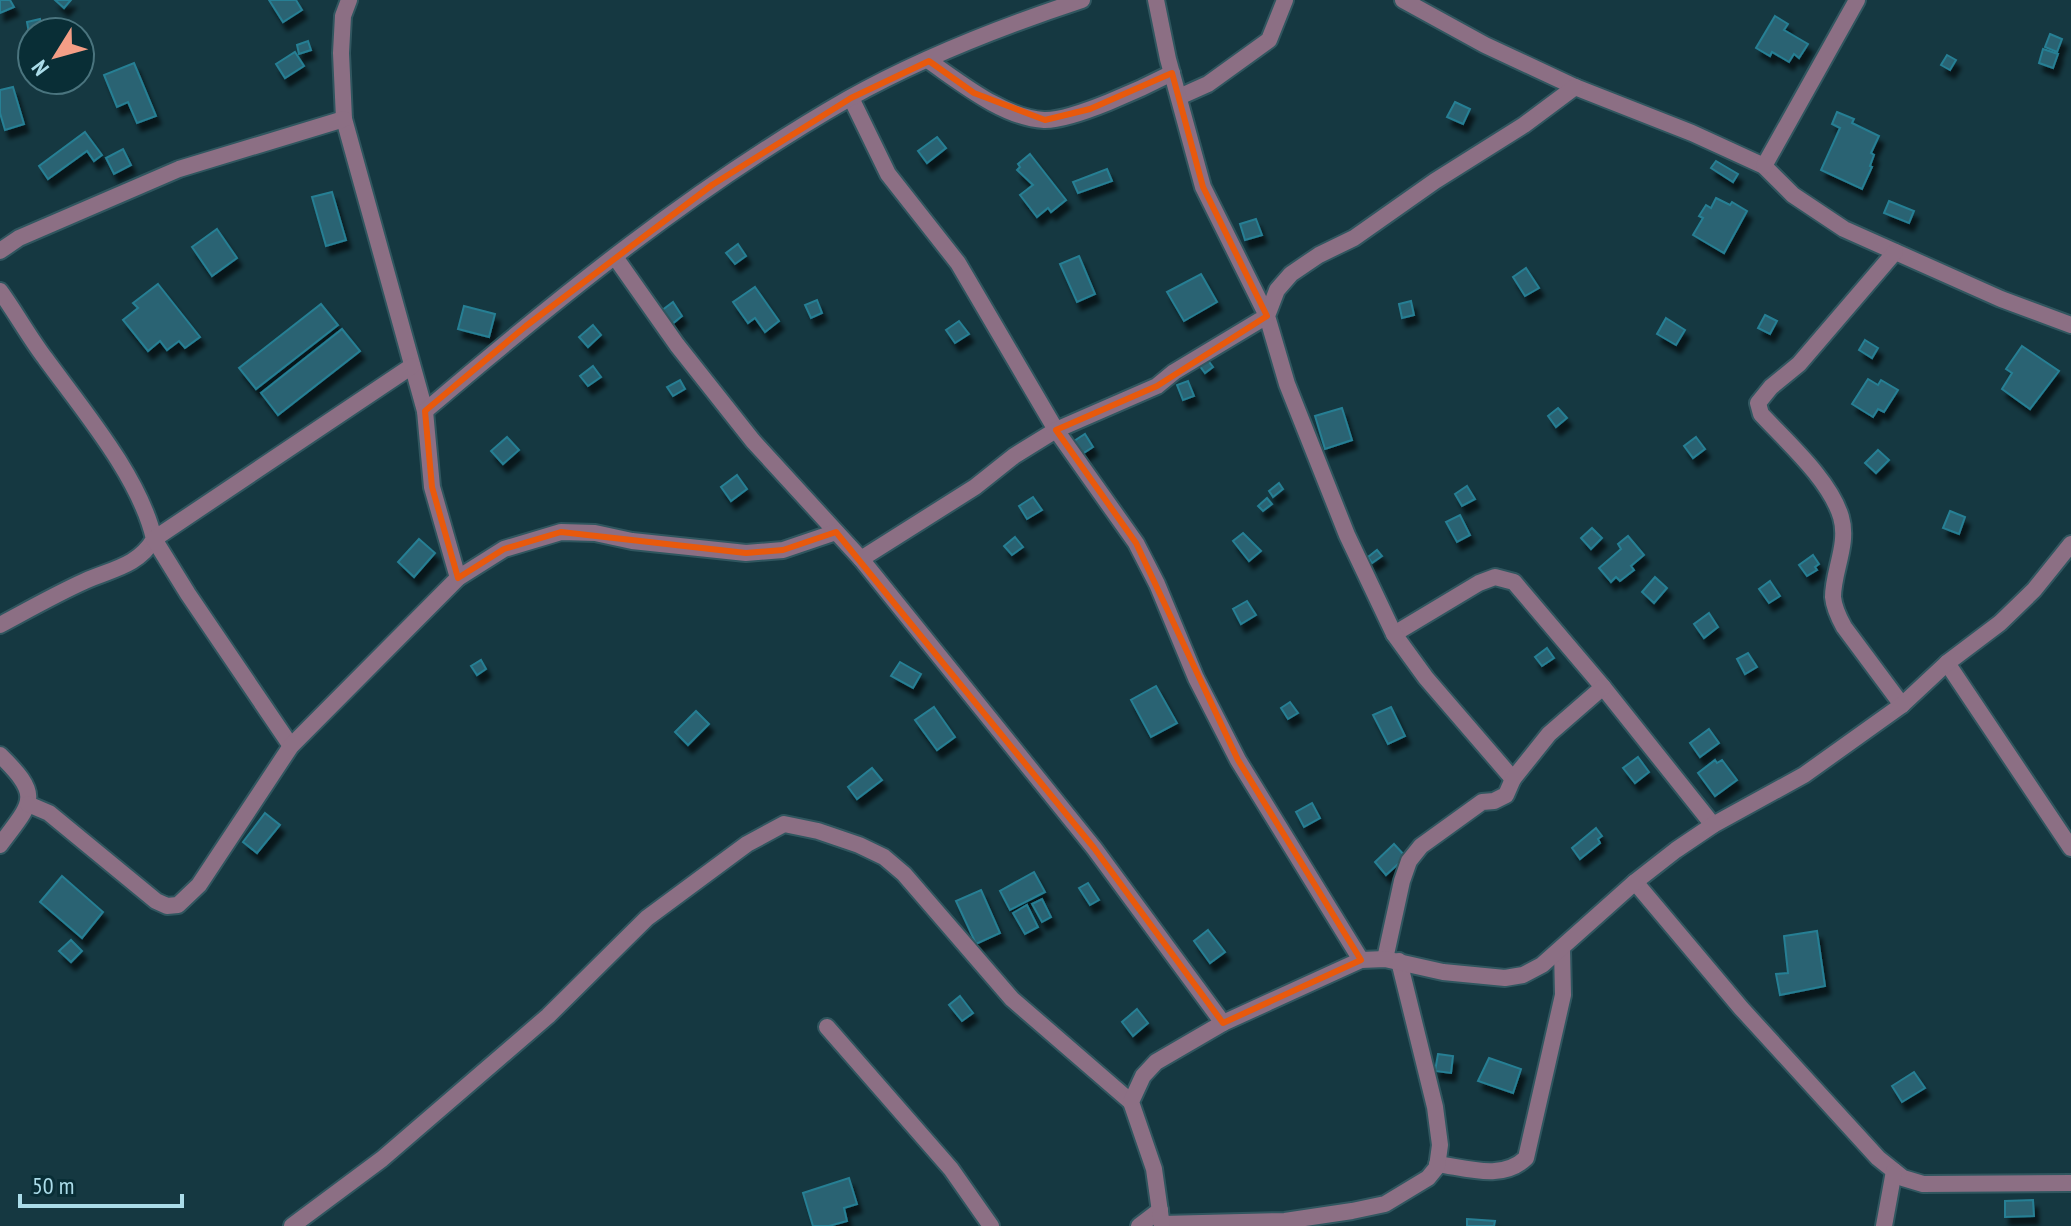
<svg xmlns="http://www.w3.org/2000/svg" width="2071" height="1226" font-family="'PT Sans Narrow',sans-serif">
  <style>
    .building { fill: #2a6473; stroke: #277f94; stroke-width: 2; filter: url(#shadow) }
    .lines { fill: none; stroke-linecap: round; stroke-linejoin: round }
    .minor-casing { stroke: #30565f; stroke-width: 20 }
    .minor { stroke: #8c6f84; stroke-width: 16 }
    .marked { fill: none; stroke: #e8590c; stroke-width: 6; stroke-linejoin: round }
  </style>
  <defs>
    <filter id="shadow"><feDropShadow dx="4.5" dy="8" stdDeviation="2" flood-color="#0009"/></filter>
  </defs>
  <rect width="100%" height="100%" fill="#153841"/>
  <g class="building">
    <polygon points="0,0 10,0 14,7 0,13"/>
    <polygon points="55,0 71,0 64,8"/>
    <polygon points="269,0 296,0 302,10 283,22"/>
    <polygon points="1775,16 1788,24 1784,30 1808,44 1799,58 1794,54 1789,62 1772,52 1770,56 1756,48"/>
    <polygon points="40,19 43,32 32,32 30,39 27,22"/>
    <polygon points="2050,34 2062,39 2057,52 2045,47"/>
    <polygon points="308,41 311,50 299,54 297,45"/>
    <polygon points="2043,49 2058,54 2053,68 2039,63"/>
    <polygon points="295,52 304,66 285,78 276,64"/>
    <polygon points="1947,55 1956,60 1950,70 1941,65"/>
    <polygon points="134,63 156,116 137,123 128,102 117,107 104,75"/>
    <polygon points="13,87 24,124 5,130 0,113 0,90"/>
    <polygon points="1455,102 1470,109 1463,124 1447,117"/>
    <polygon points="1837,112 1854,119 1852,123 1879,136 1871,153 1874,155 1870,166 1872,167 1862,189 1821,170 1840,128 1832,124"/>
    <polygon points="85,132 102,155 94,161 87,151 48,179 39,166"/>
    <polygon points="937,137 946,148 927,163 918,151"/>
    <polygon points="123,149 131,165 114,174 106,158"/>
    <polygon points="1030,154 1066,200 1051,212 1048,208 1037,217 1020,195 1033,185 1017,170 1020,167 1018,164"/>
    <polygon points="1716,161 1738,174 1733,182 1711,168"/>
    <polygon points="1107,169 1112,181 1078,193 1073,182"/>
    <polygon points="332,192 346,240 326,246 312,197"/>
    <polygon points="1716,198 1730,205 1732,202 1747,211 1724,253 1693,235 1703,218 1699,216 1706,205 1711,208"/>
    <polygon points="1889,201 1914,211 1909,223 1884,213"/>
    <polygon points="1256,219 1262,235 1245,240 1240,224"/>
    <polygon points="217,229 237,258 212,276 192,247"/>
    <polygon points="738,244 746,256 735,264 726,253"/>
    <polygon points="1079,256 1095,294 1077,302 1060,264"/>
    <polygon points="1526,268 1539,288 1525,296 1513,277"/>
    <polygon points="1201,274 1217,302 1184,321 1167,292"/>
    <polygon points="158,284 200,337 185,348 179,341 167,350 160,341 148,351 123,320 138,308 133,303"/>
    <polygon points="755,287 779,321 765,332 755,318 748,323 733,302"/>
    <polygon points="817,300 822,313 811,318 805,305"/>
    <polygon points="1411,301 1414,315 1402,318 1399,304"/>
    <polygon points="673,302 682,316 671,325 661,311"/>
    <polygon points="321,304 338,325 256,389 239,368"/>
    <polygon points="464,306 495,314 489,337 458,329"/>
    <polygon points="1765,315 1777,321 1770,334 1758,328"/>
    <polygon points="1666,318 1685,330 1676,345 1657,334"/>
    <polygon points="959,321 969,334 955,343 946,330"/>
    <polygon points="593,325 601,335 588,347 579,337"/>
    <polygon points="342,329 360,351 278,415 261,393"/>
    <polygon points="1865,340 1878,348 1872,358 1859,350"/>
    <polygon points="2022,346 2059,371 2030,409 2002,389 2012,373 2006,369"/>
    <polygon points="1207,359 1213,367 1205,373 1199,365"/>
    <polygon points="593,366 601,377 588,386 580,376"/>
    <polygon points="1868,379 1878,385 1881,380 1898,390 1884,412 1878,409 1873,417 1852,404"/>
    <polygon points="680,380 685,389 673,396 667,387"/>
    <polygon points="1188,381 1194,396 1183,400 1177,385"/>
    <polygon points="1342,408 1352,440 1325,449 1315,416"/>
    <polygon points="1558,408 1567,418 1556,427 1548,416"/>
    <polygon points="1085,434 1093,447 1082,454 1074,441"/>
    <polygon points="507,437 519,450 503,464 491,451"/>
    <polygon points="1696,437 1705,449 1693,458 1684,446"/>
    <polygon points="1878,450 1889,460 1876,473 1865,463"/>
    <polygon points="737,475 747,489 731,501 721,487"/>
    <polygon points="1279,483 1283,489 1273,497 1269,491"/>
    <polygon points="1467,486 1475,499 1462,506 1455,494"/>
    <polygon points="1033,497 1042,510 1027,519 1019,506"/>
    <polygon points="1267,498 1272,504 1263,511 1258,506"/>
    <polygon points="1950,511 1965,517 1959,534 1943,528"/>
    <polygon points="1460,515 1470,535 1457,542 1446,522"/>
    <polygon points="1592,528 1602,538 1591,549 1581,538"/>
    <polygon points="1243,533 1261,551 1249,561 1233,541"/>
    <polygon points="1628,536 1644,555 1631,566 1634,570 1620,581 1616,577 1611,582 1599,568 1621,549 1618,544"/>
    <polygon points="1015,537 1023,547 1012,555 1004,546"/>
    <polygon points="419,539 435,553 414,577 398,562"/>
    <polygon points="1377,550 1382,556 1372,563 1368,557"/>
    <polygon points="1813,555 1819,564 1815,567 1817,570 1807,576 1799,565"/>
    <polygon points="1655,577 1667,588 1654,603 1642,592"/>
    <polygon points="1770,581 1780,596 1769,603 1759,589"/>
    <polygon points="1247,601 1256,615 1241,624 1233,609"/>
    <polygon points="1709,613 1718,627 1704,638 1694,624"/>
    <polygon points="1547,648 1554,658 1542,666 1535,657"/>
    <polygon points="1748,653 1757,667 1745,674 1737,659"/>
    <polygon points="481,660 486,669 477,675 471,666"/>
    <polygon points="900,662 921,674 913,688 891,676"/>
    <polygon points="1156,686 1177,723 1151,737 1131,700"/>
    <polygon points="1290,702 1298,713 1288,719 1281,708"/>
    <polygon points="934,707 955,737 937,750 915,720"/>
    <polygon points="1391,707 1405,736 1388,744 1373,715"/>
    <polygon points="696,711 709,724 688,745 675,732"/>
    <polygon points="1709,729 1719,743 1700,757 1690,743"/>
    <polygon points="1638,757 1649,772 1635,783 1623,768"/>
    <polygon points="1715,760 1717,763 1722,760 1737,780 1715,796 1698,773"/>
    <polygon points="872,768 882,780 857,799 848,787"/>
    <polygon points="1312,803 1320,818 1304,827 1296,812"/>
    <polygon points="265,813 280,825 257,853 243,842"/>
    <polygon points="1596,828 1602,836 1598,839 1600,843 1580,859 1572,848"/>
    <polygon points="1394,844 1406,857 1386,875 1375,862"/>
    <polygon points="1034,872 1045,892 1010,910 1000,891"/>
    <polygon points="62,876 103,912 82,938 40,902"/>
    <polygon points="1088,883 1099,900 1090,905 1079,888"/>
    <polygon points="981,890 1000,933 976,944 956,901"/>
    <polygon points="1042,899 1051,917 1042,922 1032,904"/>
    <polygon points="1027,905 1038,927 1025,934 1013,913"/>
    <polygon points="1208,930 1225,952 1210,963 1194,941"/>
    <polygon points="1817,931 1825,986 1780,995 1776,974 1788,973 1784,936"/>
    <polygon points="71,940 82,951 71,962 59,951"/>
    <polygon points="960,996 973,1013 962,1021 949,1005"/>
    <polygon points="1137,1009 1148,1023 1133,1036 1122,1022"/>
    <polygon points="1438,1054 1453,1056 1451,1073 1435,1071"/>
    <polygon points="1489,1058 1521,1069 1513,1093 1478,1081"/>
    <polygon points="1914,1072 1925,1088 1902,1102 1892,1086"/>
    <polygon points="849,1178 857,1204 844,1208 847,1221 829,1226 813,1226 803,1193"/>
    <polygon points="2033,1200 2034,1216 2005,1217 2005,1201"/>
    <polygon points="1467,1219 1495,1221 1494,1226 1467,1226"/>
  </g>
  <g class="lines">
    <g class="minor-casing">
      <g id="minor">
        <polyline points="349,0 343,16 341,53 344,119 425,411 432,487 458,578"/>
        <polyline points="1403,0 1485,45 1575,87 1692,133 1764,166 1793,195 1844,229 2001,299 2071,325"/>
        <path d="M929,61C961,83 1004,118 1044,120C1073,121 1145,87 1172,73"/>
        <polyline points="1179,97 1208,84 1269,40 1285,0"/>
        <polyline points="851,98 888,174 958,263 1056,430 1136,543 1157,584 1196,678 1238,760 1361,960"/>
        <polyline points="1764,166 1857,0"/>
        <polyline points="0,251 19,238 179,169 344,119"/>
        <path d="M1895,252L1799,364L1771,387L1758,403L1761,414C1787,442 1830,480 1841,517C1849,544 1833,571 1833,597C1834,608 1839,618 1844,627L1902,705"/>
        <polyline points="615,257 677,345 753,441 861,559 1094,848 1223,1023"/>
        <path d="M0,291C16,313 29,337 45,358C82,409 140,477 154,539C138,566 112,569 85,581C56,594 28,610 0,625"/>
        <path d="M425,411C559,297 696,186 848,99C921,58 1003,26 1082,0"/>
        <polyline points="861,559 975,487 1014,456 1056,430 1157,386 1174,372 1267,316 1203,187 1168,59 1156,0"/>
        <polyline points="1394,634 1479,583 1495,577 1514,582 1603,687 1713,825"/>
        <polyline points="1947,663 2071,848"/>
        <polyline points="291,746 188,594 154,539 412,366"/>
        <path d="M0,755C43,797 32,802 0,845"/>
        <polyline points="1513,779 1426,678 1394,634 1347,535 1287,384 1267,316 1277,290 1291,274 1319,255 1354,238 1435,181 1524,125 1575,87"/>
        <polyline points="28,804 49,813 156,901 167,906 178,905 199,885 291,746 458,578 504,549 561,532 595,533 632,541 746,553 783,550 836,532"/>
        <polyline points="1635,882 1741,1008 1878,1158 1903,1178 1923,1184 2071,1183"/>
        <polyline points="1385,959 1402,881 1409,861 1421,846 1482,802 1494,801 1506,795 1513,779 1549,734 1603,687"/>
        <polyline points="827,1027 951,1169 991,1226"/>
        <path d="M1437,1164C1467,1168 1502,1181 1526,1158L1563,995L1562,949"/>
        <polyline points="1162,1224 1285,1221 1352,1211 1385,1204 1428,1178 1437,1167 1440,1145 1435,1107 1399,961"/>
        <polyline points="292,1226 382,1159 548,1016 647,918 747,844 784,824 818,831 859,845 884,857 904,874 1012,999 1131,1102"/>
        <polyline points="1139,1226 1160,1210"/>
        <polyline points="1162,1226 1154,1169 1131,1102 1143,1076 1156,1062 1223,1023 1361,960 1385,959 1443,972 1505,978 1523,975 1542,965 1635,882 1676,850 1713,825 1804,775 1902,705 1947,663 2000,623 2034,590 2071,544"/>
        <polyline points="1884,1226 1894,1171"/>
      </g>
    </g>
    <use href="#minor" class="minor"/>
  </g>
  <path class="marked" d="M929,61L974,93L1045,120L1090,109L1172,73L1203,187L1267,316L1157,386L1056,430L1136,543L1238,760L1361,960L1223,1023L1094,848L836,532L783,550L746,553L561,532L504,549L458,578L432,487L425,411L526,326L712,185L851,98Z"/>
  <g transform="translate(56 56) rotate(233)"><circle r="38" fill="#092e36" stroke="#4a747e" stroke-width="2"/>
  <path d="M0-6L14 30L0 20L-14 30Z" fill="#f49e86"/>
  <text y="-12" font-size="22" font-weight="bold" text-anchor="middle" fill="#abdce9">N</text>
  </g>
  <path d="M20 1194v12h162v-12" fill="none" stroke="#abdce9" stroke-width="4"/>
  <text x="32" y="1194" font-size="24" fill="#abdce9" stroke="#092e36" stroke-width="6" paint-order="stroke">50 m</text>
</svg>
